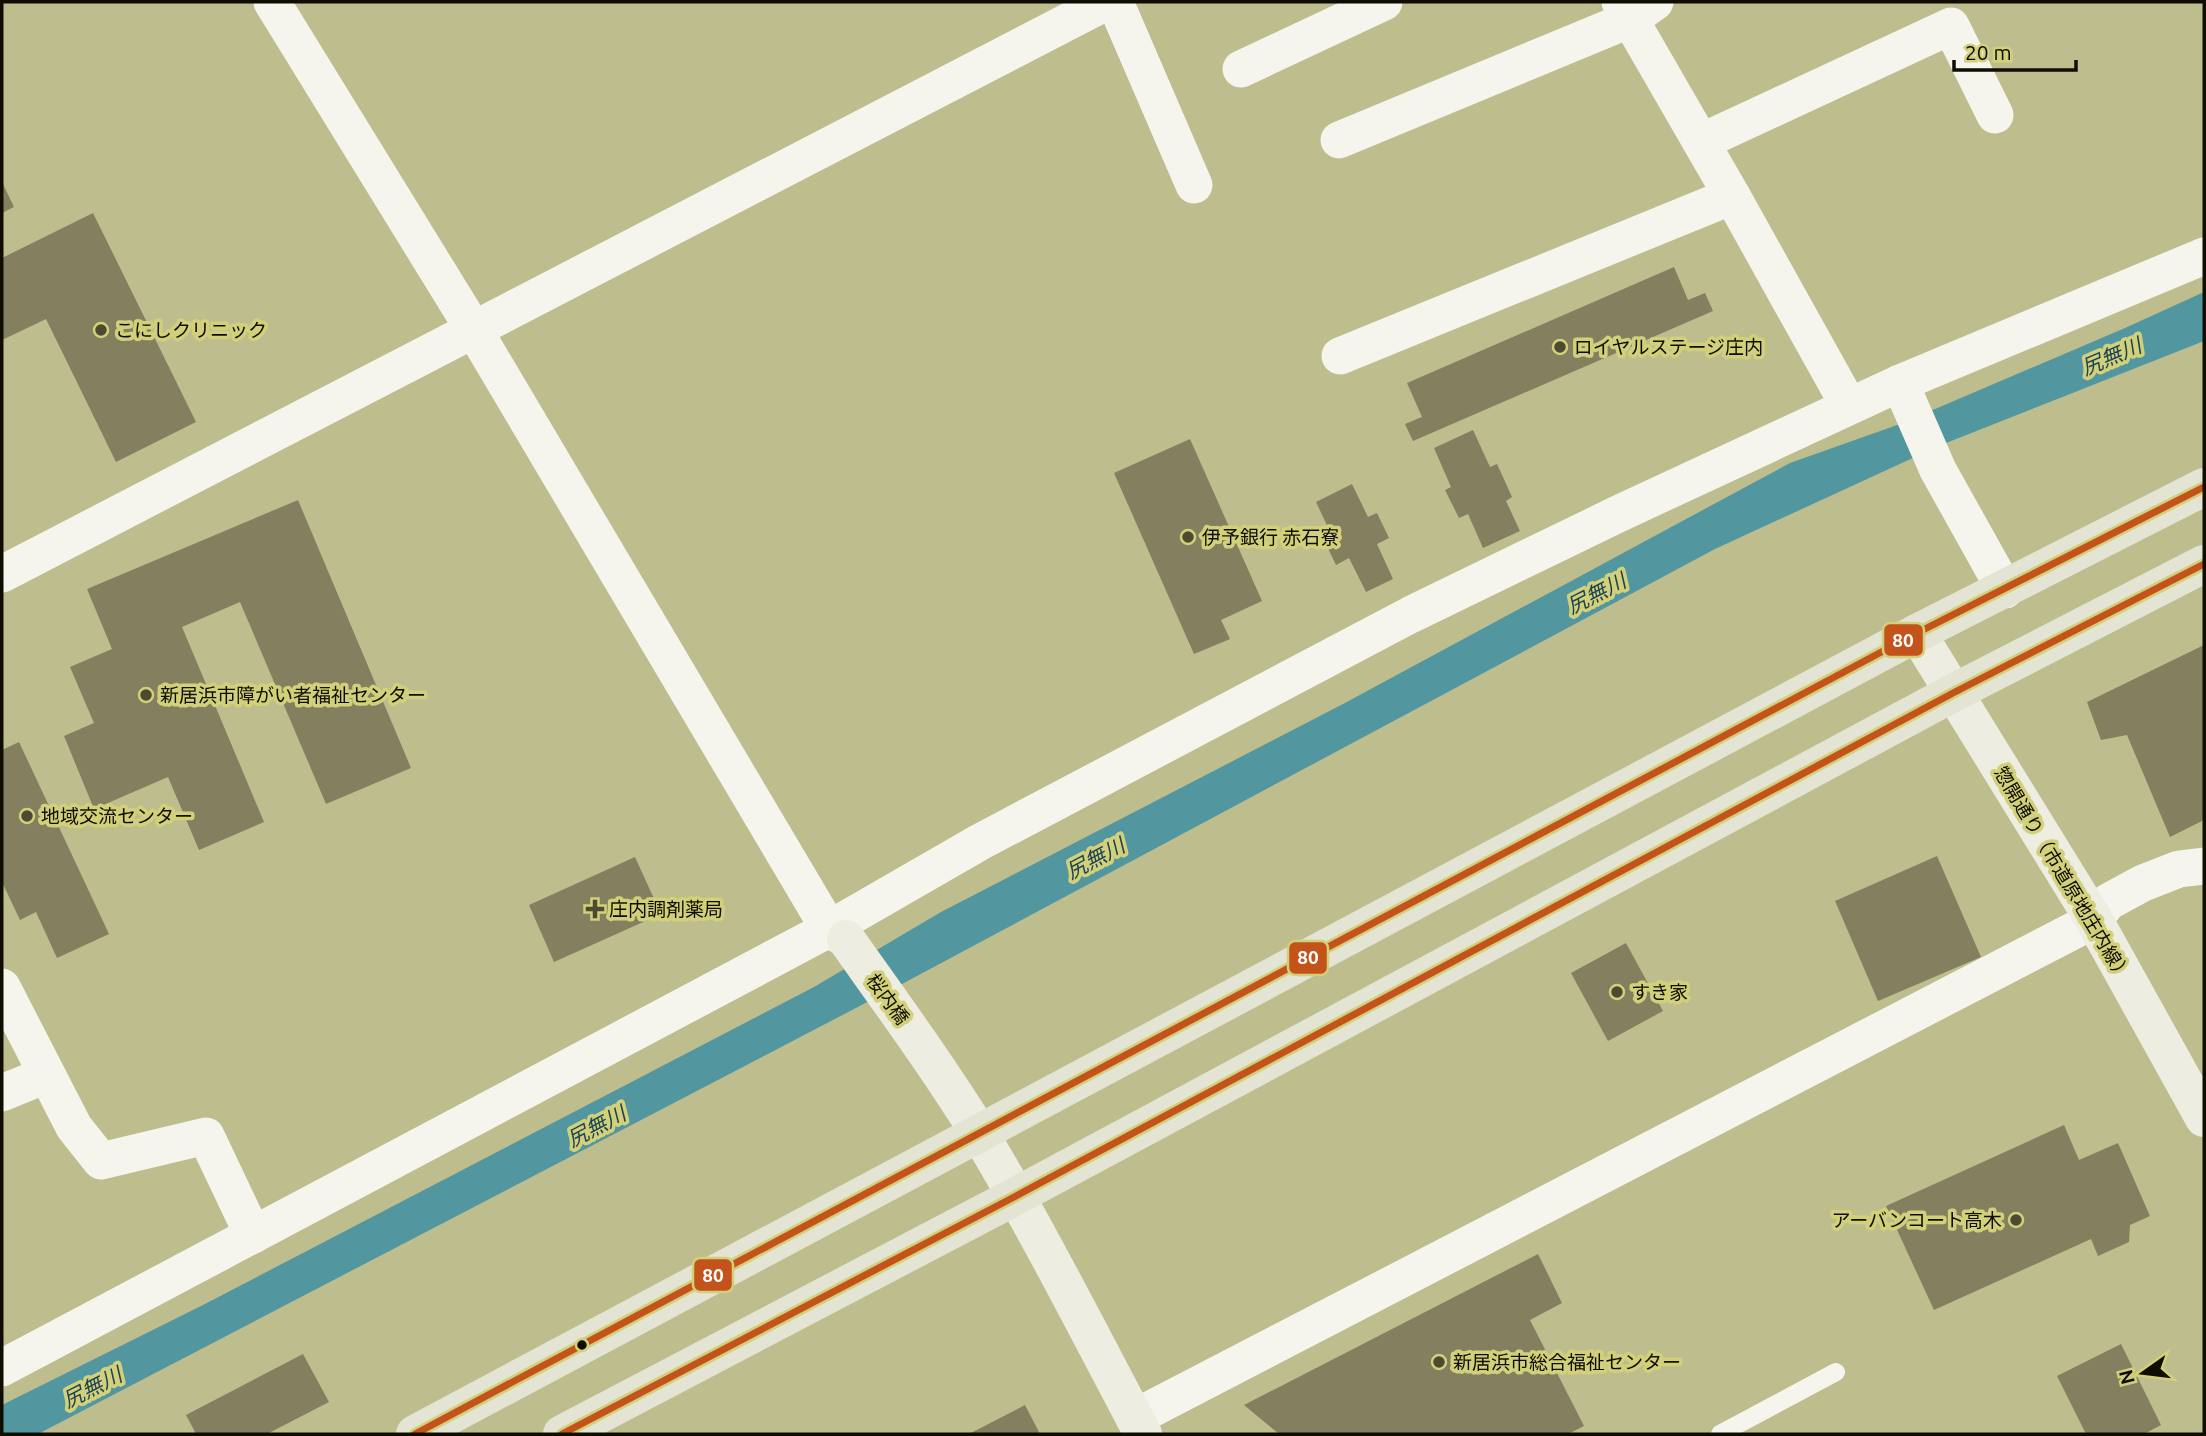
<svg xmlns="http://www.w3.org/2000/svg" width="2206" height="1436" font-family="Ubuntu,'Noto Sans JP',sans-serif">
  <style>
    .water { fill: #5296a0 }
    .building { fill: #847f5f }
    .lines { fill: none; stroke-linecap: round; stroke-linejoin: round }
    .lane { stroke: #f5f5ee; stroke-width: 18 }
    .street { stroke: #f5f5ee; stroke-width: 37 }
    .secondary { stroke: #edede1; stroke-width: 38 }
    .primary { stroke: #e4e4d5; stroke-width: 38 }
    .bus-1-casing { stroke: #d2d07a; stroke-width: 12 }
    .bus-1 { stroke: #c4531b; stroke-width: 7 }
    .poi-dot { fill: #4c4b32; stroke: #d2d07a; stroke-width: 2.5 }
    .bus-dot { fill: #0e0d00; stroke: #d2d07a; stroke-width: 2.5 }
    .labels { text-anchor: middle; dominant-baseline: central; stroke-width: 7; stroke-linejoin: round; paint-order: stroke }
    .poi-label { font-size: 19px; fill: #0e0d00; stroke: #d2d07a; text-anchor: start }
    .street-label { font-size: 19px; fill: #0e0d00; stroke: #d2d07a }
    .water-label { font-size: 21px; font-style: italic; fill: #1c4353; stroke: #d2d07a }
    .line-badge { stroke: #d2d07a; stroke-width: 2.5 }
    .badge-label { font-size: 19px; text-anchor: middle; font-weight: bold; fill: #fff }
  </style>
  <rect width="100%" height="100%" fill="#bebd8e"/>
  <polygon class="water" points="2204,292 2204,341 1941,445 1715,549 902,984 38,1434 2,1434 2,1405 203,1305 814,987 941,912 1343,704 1790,463 1900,424 2125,328"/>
  <g class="building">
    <polygon points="2,182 14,207 2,213"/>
    <polygon points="93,213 196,422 116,462 46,319 2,340 2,258"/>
    <polygon points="1674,267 1688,300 1705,293 1713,311 1413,441 1405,424 1422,417 1407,383"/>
    <polygon points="1473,430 1490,467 1497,464 1512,497 1506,501 1520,531 1483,548 1468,514 1459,518 1445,490 1451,487 1434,448"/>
    <polygon points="1190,439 1262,601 1221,620 1230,639 1194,654 1114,473"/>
    <polygon points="1352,484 1368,517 1377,513 1389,538 1377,544 1393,579 1366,592 1349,558 1336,565 1325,542 1333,538 1316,502"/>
    <polygon points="298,500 411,768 326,804 240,602 182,627 264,822 199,850 168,777 94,809 64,736 94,723 70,667 112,649 87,589"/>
    <polygon points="2204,645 2204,820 2170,837 2127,735 2101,740 2087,702"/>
    <polygon points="19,742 109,934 57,958 36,912 20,920 2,882 2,750"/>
    <polygon points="1937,856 1981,957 1878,1001 1835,901"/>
    <polygon points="635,857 661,914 554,962 529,905"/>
    <polygon points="1626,943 1663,1011 1608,1041 1571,973"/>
    <polygon points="2064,1125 2079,1160 2118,1143 2150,1216 2130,1225 2129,1242 2098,1256 2091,1239 1934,1310 1886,1206"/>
    <polygon points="1538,1254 1562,1303 1530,1320 1584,1426 1568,1434 1279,1434 1244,1405"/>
    <polygon points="2121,1344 2161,1425 2144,1434 2086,1434 2057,1376"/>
    <polygon points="303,1354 329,1402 267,1434 196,1434 186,1415"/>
    <polygon points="1025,1405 1040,1434 969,1434"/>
  </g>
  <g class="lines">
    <polyline class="lane" points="1720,1434 1836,1372"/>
    <g class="street">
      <polyline points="272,2 474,330 829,929 846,939"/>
      <polyline points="1115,2 1194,185"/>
      <polyline points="1620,2 1732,196 1849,406"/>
      <polyline points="1241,69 1384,2"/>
      <polyline points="1339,140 1631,19 1655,2"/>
      <polyline points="1701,142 1951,26 1995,115"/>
      <polyline points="1340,356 1732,196"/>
      <polyline points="1900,383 1938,470 2005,590"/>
      <polyline points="2,574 1106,2"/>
      <polyline points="2,987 74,1127 101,1161 206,1136 253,1235"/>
      <polyline points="2,1093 46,1075"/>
      <polyline points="2,1368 829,929 980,842 1410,615 1618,514 1900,383 2204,256"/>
      <polyline points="1134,1418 2094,920 2108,902 2143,883 2179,869 2204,866"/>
    </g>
    <g class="secondary">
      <polyline points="1917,633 2094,920 2204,1118"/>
      <path d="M846,939C892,1004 939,1068 981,1136C1039,1233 1090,1334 1143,1434"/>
    </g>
    <g class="primary">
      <polyline points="415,1434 1917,633 2204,487"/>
      <polyline points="562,1434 1016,1196 1953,693 2204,564"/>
    </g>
    <g class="bus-1-casing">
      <g id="bus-1">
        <polyline points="415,1434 1917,633 2204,487"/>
        <polyline points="562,1434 1016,1196 1953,693 2204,564"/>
      </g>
    </g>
    <use href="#bus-1" class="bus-1"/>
  </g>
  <g class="poi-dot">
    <circle cx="101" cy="330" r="7"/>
    <circle cx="1560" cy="347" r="7"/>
    <circle cx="1188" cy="537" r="7"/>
    <circle cx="146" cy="695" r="7"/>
    <circle cx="27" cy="816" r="7"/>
    <path d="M591.5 898.5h7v7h7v7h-7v7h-7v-7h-7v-7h7z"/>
    <circle cx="1617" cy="992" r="7"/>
    <circle cx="2016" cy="1220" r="7"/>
    <circle cx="1439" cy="1362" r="7"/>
  </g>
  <circle class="bus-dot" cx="582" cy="1345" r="6"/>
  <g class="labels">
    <g class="poi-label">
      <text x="115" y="330">こにしクリニック</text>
      <text x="1574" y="347">ロイヤルステージ庄内</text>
      <text x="1202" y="537">伊予銀行 赤石寮</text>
      <text x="160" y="695">新居浜市障がい者福祉センター</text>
      <text x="41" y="816">地域交流センター</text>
      <text x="609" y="909">庄内調剤薬局</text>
      <text x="1631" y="992">すき家</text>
      <text x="2002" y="1220" text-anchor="end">アーバンコート高木</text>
      <text x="1453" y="1362">新居浜市総合福祉センター</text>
    </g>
    <g class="street-label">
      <text transform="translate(2063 874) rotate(59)">惣開通り（市道原地庄内線）</text>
      <text transform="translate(888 999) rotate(54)">桜内橋</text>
    </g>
    <g class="water-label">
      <text transform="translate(2111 356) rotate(-23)">尻無川</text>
      <text transform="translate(1596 593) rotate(-27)">尻無川</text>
      <text transform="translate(1095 858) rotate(-28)">尻無川</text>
      <text transform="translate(596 1126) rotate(-28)">尻無川</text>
      <text transform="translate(92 1387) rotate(-27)">尻無川</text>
    </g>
  </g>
  <g class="line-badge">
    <rect x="1883" y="623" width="41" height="34" rx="7" fill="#c4531b"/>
    <rect x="1288" y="941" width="40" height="34" rx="7" fill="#c4531b"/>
    <rect x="693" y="1258" width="40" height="34" rx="7" fill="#c4531b"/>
  </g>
  <g class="badge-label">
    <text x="1903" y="647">80</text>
    <text x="1308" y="964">80</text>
    <text x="713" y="1282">80</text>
  </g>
  <rect width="2206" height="1436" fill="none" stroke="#0e0d00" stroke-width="7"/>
  <g transform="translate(2143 1373) rotate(256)" stroke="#d2d07a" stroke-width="5" paint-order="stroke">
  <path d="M0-5L12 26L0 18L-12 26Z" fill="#0e0d00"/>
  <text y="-10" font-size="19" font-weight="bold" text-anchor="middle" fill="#0e0d00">N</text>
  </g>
  <path d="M1954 60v10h122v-10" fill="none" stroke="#0e0d00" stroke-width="3.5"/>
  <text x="1965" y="60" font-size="21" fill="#0e0d00" stroke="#d2d07a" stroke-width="5" paint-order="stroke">20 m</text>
</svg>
